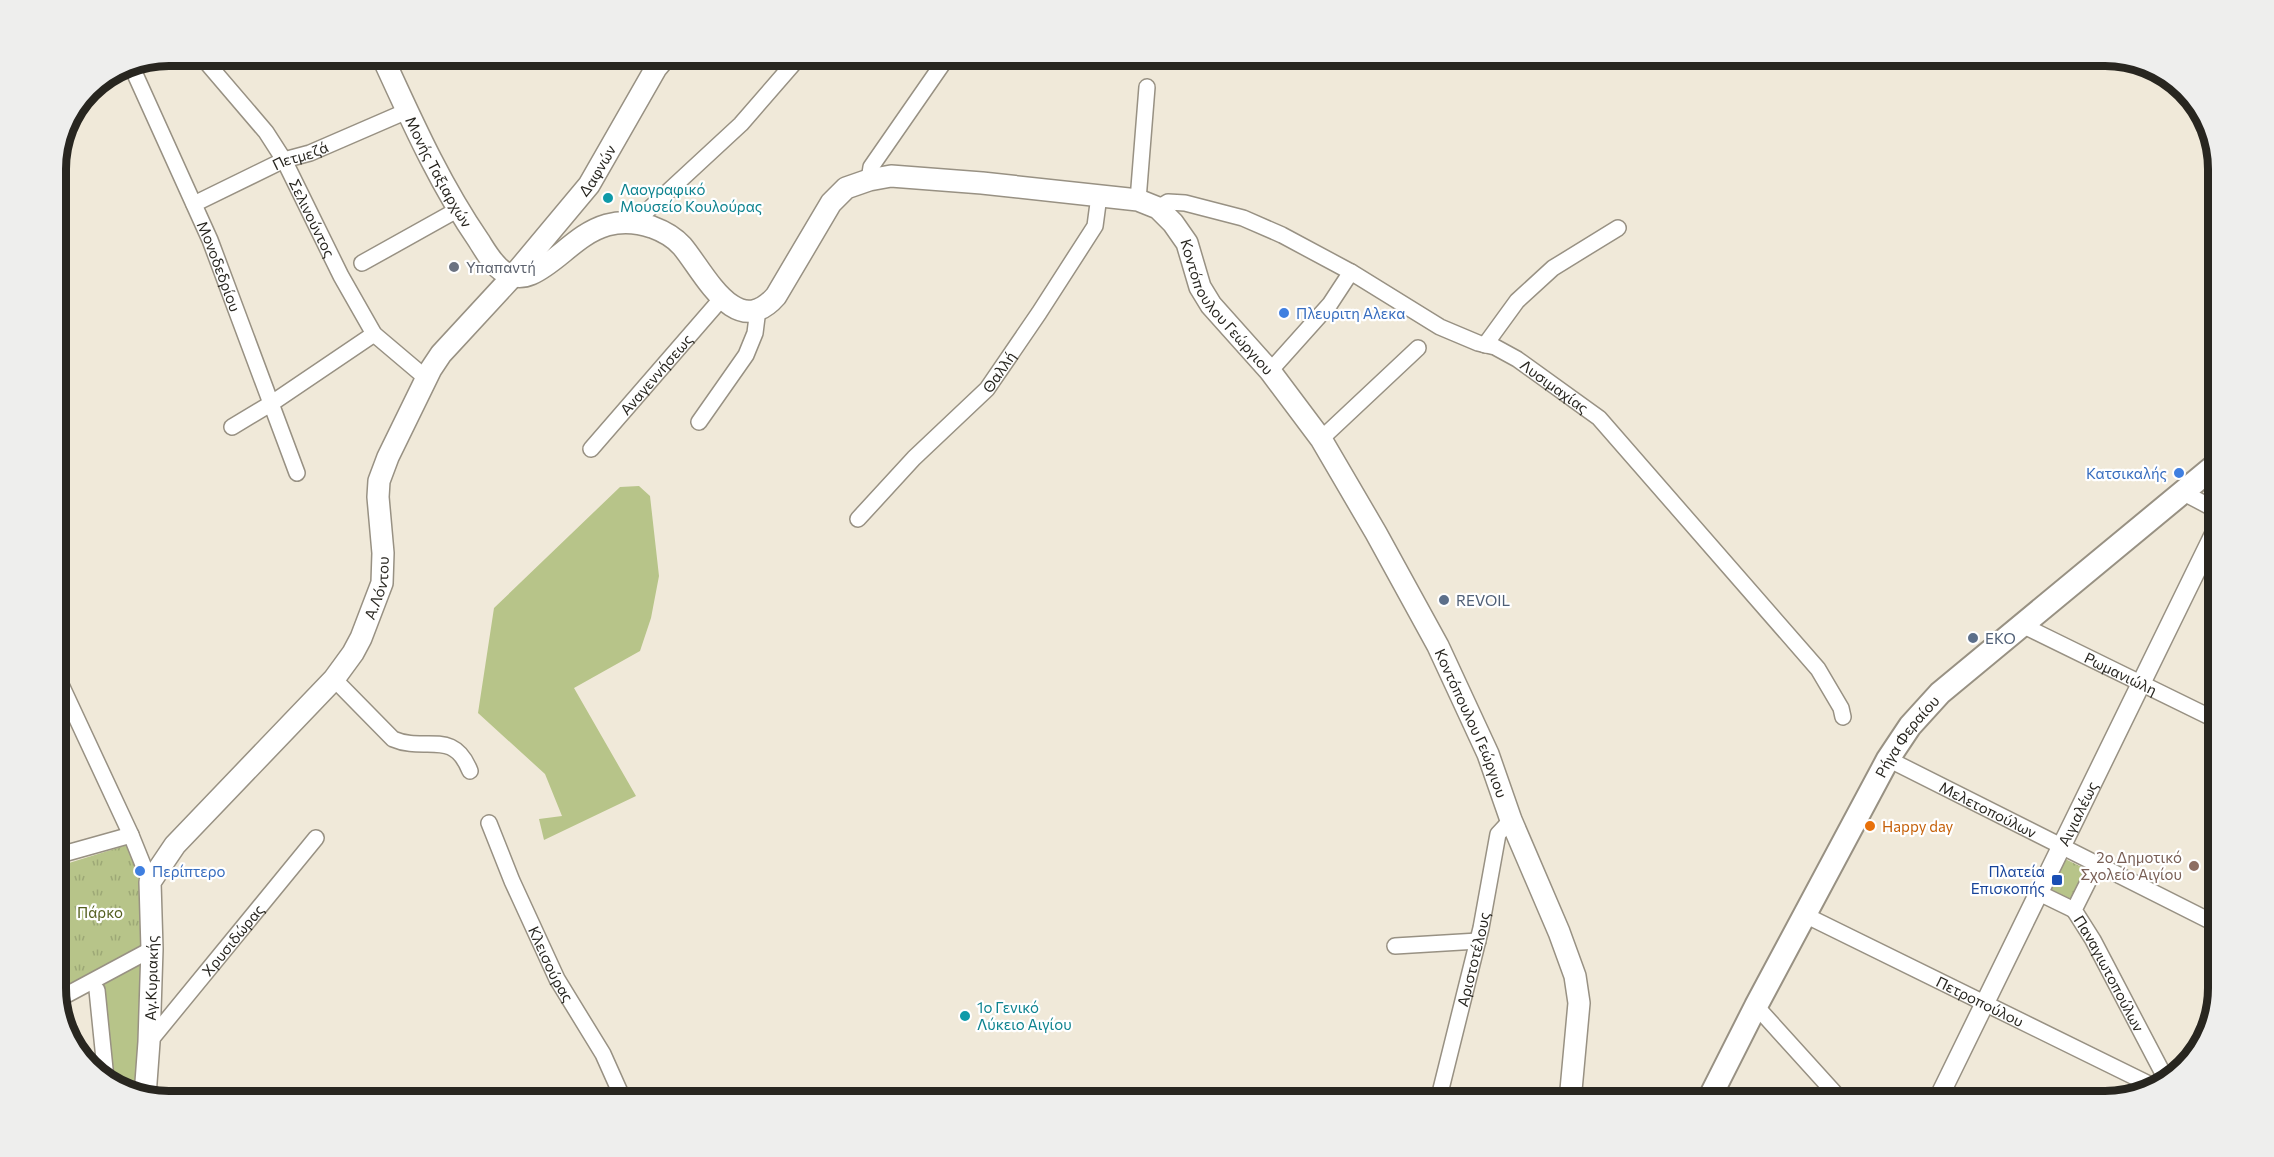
<svg xmlns="http://www.w3.org/2000/svg" width="2274" height="1157" font-family="Commissioner,sans-serif">
  <style>
    .grass { fill: #b7c489 }
    .park { fill: url(#park-tufts) }
    .lines { fill: none; stroke-linecap: round; stroke-linejoin: round }
    .minor-casing { stroke: #989183; stroke-width: 18 }
    .tertiary-casing { stroke: #989183; stroke-width: 21 }
    .secondary-casing { stroke: #989183; stroke-width: 24 }
    .primary-casing { stroke: #989183; stroke-width: 26 }
    .minor { stroke: #fff; stroke-width: 15 }
    .tertiary { stroke: #fff; stroke-width: 18 }
    .secondary { stroke: #fff; stroke-width: 21 }
    .primary { stroke: #fff; stroke-width: 22 }
    .culture-dot { fill: #0f9aa8; stroke: #fff; stroke-width: 2 }
    .worship-dot { fill: #6b7280; stroke: #fff; stroke-width: 2 }
    .shop-dot { fill: #3f7fe0; stroke: #fff; stroke-width: 2 }
    .service-dot { fill: #5c6f8a; stroke: #fff; stroke-width: 2 }
    .food-dot { fill: #e8710a; stroke: #fff; stroke-width: 2 }
    .education-dot { fill: #8d6e63; stroke: #fff; stroke-width: 2 }
    .transit-dot { fill: #1a4fb4; stroke: #fff; stroke-width: 2 }
    .labels { text-anchor: middle; dominant-baseline: central; stroke-width: 4.5; stroke-linejoin: round; paint-order: stroke }
    .street-label { font-size: 15px; fill: #282620; stroke: #fff }
    .culture-label { font-size: 15px; fill: #0d838f; stroke: #fff; text-anchor: start }
    .worship-label { font-size: 15px; fill: #5b616d; stroke: #fff; text-anchor: start }
    .shop-label { font-size: 15px; fill: #366cbe; stroke: #fff; text-anchor: start }
    .service-label { font-size: 15px; fill: #4e5e75; stroke: #fff; text-anchor: start }
    .food-label { font-size: 15px; fill: #c56008; stroke: #fff; text-anchor: start }
    .education-label { font-size: 15px; fill: #785e54; stroke: #fff; text-anchor: end }
    .transit-label { font-size: 15px; fill: #164399; stroke: #fff; text-anchor: end }
    .park-label { font-size: 15px; fill: #535e1e; stroke: #fff }
    .rim { fill: none; stroke: #282620; stroke-width: 8 }
  </style>
  <defs>
    <pattern id="park-tufts" width="24" height="20" patternUnits="userSpaceOnUse" patternTransform="scale(1.5)"><rect width="24" height="20" fill="#b7c489"/><path d="M3 7l-1-3M5 7V3M7 7l1-3M15 17l-1-3M17 17v-4M19 17l1-3" fill="none" stroke="#9da876"/></pattern>
  </defs>
  <rect width="100%" height="100%" fill="#f0e9d9"/>
  <g class="grass">
    <polygon points="639,486 650,496 659,576 651,618 640,651 574,688 636,796 544,840 539,819 562,816 545,774 478,713 494,608 620,487"/>
    <polygon points="143,962 139,1065 135,1094 119,1090 111,1083 100,986"/>
  </g>
  <g class="park">
    <polygon points="127,845 142,879 145,945 56,993 56,867"/>
    <polygon points="2063,858 2088,870 2072,903 2047,891"/>
  </g>
  <g class="lines">
    <g class="minor-casing">
      <g id="minor">
        <path id="s1" d="M201,56L266,132L284,160L341,276L374,334L426,378"/>
        <path id="s2" d="M130,63L210,240L297,473"/>
        <polyline points="869,180 871,167 948,56"/>
        <polyline points="1138,200 1147,87"/>
        <path id="s3" d="M194,204L284,160L310,153L407,111"/>
        <path id="s4" d="M1158,208L1168,202L1185,203L1243,218L1282,235L1351,272L1440,327L1478,343L1495,347L1517,359L1599,418L1818,669L1841,708L1843,717"/>
        <polyline points="634,223 741,124 800,56"/>
        <polyline points="362,263 457,210"/>
        <polyline points="1485,345 1517,301 1553,268 1618,228"/>
        <polyline points="1270,371 1330,304 1351,272"/>
        <polyline points="699,422 746,355 755,333 758,309"/>
        <polyline points="232,427 272,403 374,334"/>
        <polyline points="1321,439 1418,348"/>
        <path id="s5" d="M591,449L722,298"/>
        <polyline points="2184,493 2218,511"/>
        <path id="s6" d="M858,519L914,458L987,389L1039,313L1095,226L1099,196"/>
        <path id="s7" d="M2022,625L2218,721"/>
        <polyline points="56,674 131,835 150,882"/>
        <path d="M334,679L393,739C425,753 453,728 470,771"/>
        <path id="s8" d="M1888,759L2218,925"/>
        <path id="s9" d="M489,823L512,881L557,979L603,1054L624,1101"/>
        <polyline points="56,856 131,835"/>
        <path id="s10" d="M2097,864L2074,910L2093,940L2168,1083"/>
        <polyline points="2039,893 2074,910"/>
        <path id="s11" d="M1805,915L2155,1087"/>
        <polyline points="1395,946 1478,941"/>
        <polyline points="97,990 106,1079"/>
        <polyline points="57,1000 152,949"/>
        <polyline points="1756,1006 1842,1101"/>
        <path id="s12" d="M149,1042L316,838"/>
        <path id="s13" d="M1438,1101L1481,928L1498,834L1511,820"/>
      </g>
    </g>
    <g class="tertiary-casing">
      <g id="tertiary">
        <polyline points="2203,1043 2209,1031"/>
        <path id="s14" d="M1937,1101L2218,526"/>
      </g>
    </g>
    <g class="secondary-casing">
      <g id="secondary">
        <path id="s15" d="M382,56C411,119 439,183 479,241C486,252 493,265 504,272C512,277 522,278 531,274C558,262 576,234 607,225C622,221 637,222 652,227C663,231 674,237 682,246C704,272 736,342 776,296L831,203L846,188L869,180L891,176L982,183L1138,200L1158,208L1173,223L1187,243L1200,287L1211,305L1270,371L1321,439L1376,533L1438,646L1488,754L1511,820L1559,932L1575,976L1579,1003L1570,1101"/>
        <path id="s16" d="M145,1096L149,1042L152,949L150,882L175,845L334,679L353,653L361,638L382,583L383,553L378,497L379,481L388,457L431,369L441,354L513,276L589,185L656,68L666,56"/>
      </g>
    </g>
    <g class="primary-casing">
      <g id="primary">
        <path id="s17" d="M1708,1101L1756,1006L1888,759L1910,726L1940,693L2218,463"/>
      </g>
    </g>
    <use href="#minor" class="minor"/>
    <use href="#tertiary" class="tertiary"/>
    <use href="#secondary" class="secondary"/>
    <use href="#primary" class="primary"/>
  </g>
  <g class="culture-dot">
    <circle cx="608" cy="198" r="6"/>
    <circle cx="965" cy="1016" r="6"/>
  </g>
  <circle class="worship-dot" cx="454" cy="267" r="6"/>
  <g class="shop-dot">
    <circle cx="1284" cy="313" r="6"/>
    <circle cx="2179" cy="473" r="6"/>
    <circle cx="140" cy="871" r="6"/>
  </g>
  <g class="service-dot">
    <circle cx="1444" cy="600" r="6"/>
    <circle cx="1973" cy="638" r="6"/>
  </g>
  <circle class="food-dot" cx="1870" cy="826" r="6"/>
  <circle class="education-dot" cx="2194" cy="866" r="6"/>
  <rect class="transit-dot" x="2051" y="874" width="12" height="12" rx="3"/>
  <g class="labels">
    <g class="street-label">
      <text stroke="none"><textPath href="#s3" startOffset="117">Πετμεζά</textPath></text>
      <text stroke="none"><textPath href="#s16" startOffset="1082">Δαφνών</textPath></text>
      <text stroke="none"><textPath href="#s15" startOffset="129">Μονής Ταξιαρχών</textPath></text>
      <text stroke="none"><textPath href="#s1" startOffset="198">Σελινούντος</textPath></text>
      <text stroke="none"><textPath href="#s2" startOffset="222">Μονοδεδρίου</textPath></text>
      <text stroke="none"><textPath href="#s15" startOffset="1146">Κοντόπουλου Γεώργιου</textPath></text>
      <text stroke="none"><textPath href="#s6" startOffset="204">Θαλλή</textPath></text>
      <text stroke="none"><textPath href="#s5" startOffset="99">Αναγεννήσεως</textPath></text>
      <text stroke="none"><textPath href="#s4" startOffset="444">Λυσιμαχίας</textPath></text>
      <text stroke="none"><textPath href="#s16" startOffset="591">Α.Λόντου</textPath></text>
      <text stroke="none"><textPath href="#s7" startOffset="110">Ρωμανιώλη</textPath></text>
      <text stroke="none"><textPath href="#s15" startOffset="1632">Κοντόπουλου Γεώργιου</textPath></text>
      <text stroke="none"><textPath href="#s17" startOffset="416">Ρήγα Φεραίου</textPath></text>
      <text stroke="none"><textPath href="#s8" startOffset="112">Μελετοπούλων</textPath></text>
      <text stroke="none"><textPath href="#s14" startOffset="320">Αιγιαλέως</textPath></text>
      <text stroke="none"><textPath href="#s12" startOffset="132">Χρυσιδώρας</textPath></text>
      <text stroke="none"><textPath href="#s13" startOffset="146">Αριστοτέλους</textPath></text>
      <text stroke="none"><textPath href="#s9" startOffset="154">Κλεισούρας</textPath></text>
      <text stroke="none"><textPath href="#s10" startOffset="124">Παναγιωτοπούλων</textPath></text>
      <text stroke="none"><textPath href="#s16" startOffset="118">Αγ.Κυριακής</textPath></text>
      <text stroke="none"><textPath href="#s11" startOffset="195">Πετροπούλου</textPath></text>
    </g>
    <g class="culture-label">
      <text x="620" y="189">Λαογραφικό<tspan x="620" dy="17">Μουσείο Κουλούρας</tspan></text>
      <text x="977" y="1007">1o Γενικό<tspan x="977" dy="17">Λύκειο Αιγίου</tspan></text>
    </g>
    <g class="worship-label">
      <text x="466" y="267">Υπαπαντή</text>
    </g>
    <g class="shop-label">
      <text x="1296" y="313">Πλευριτη Αλεκα</text>
      <text x="2167" y="473" text-anchor="end">Κατσικαλής</text>
      <text x="152" y="871">Περίπτερο</text>
    </g>
    <g class="service-label">
      <text x="1456" y="600">REVOIL</text>
      <text x="1985" y="638">EKO</text>
    </g>
    <g class="food-label">
      <text x="1882" y="826">Happy day</text>
    </g>
    <g class="education-label">
      <text x="2182" y="857">2ο Δημοτικό<tspan x="2182" dy="17">Σχολείο Αιγίου</tspan></text>
    </g>
    <g class="transit-label">
      <text x="2045" y="871">Πλατεία<tspan x="2045" dy="17">Επισκοπής</tspan></text>
    </g>
    <g class="park-label">
      <text x="100" y="912">Πάρκο</text>
    </g>
  </g>
  <path d="M0 0H2274V1157H0ZM169 66H2105A103 103 0 0 1 2208 169V988A103 103 0 0 1 2105 1091H169A103 103 0 0 1 66 988V169A103 103 0 0 1 169 66Z" fill="#eeeeed" fill-rule="evenodd"/>
  <path class="rim" d="M169 66H2105A103 103 0 0 1 2208 169V988A103 103 0 0 1 2105 1091H169A103 103 0 0 1 66 988V169A103 103 0 0 1 169 66Z"/>
</svg>
